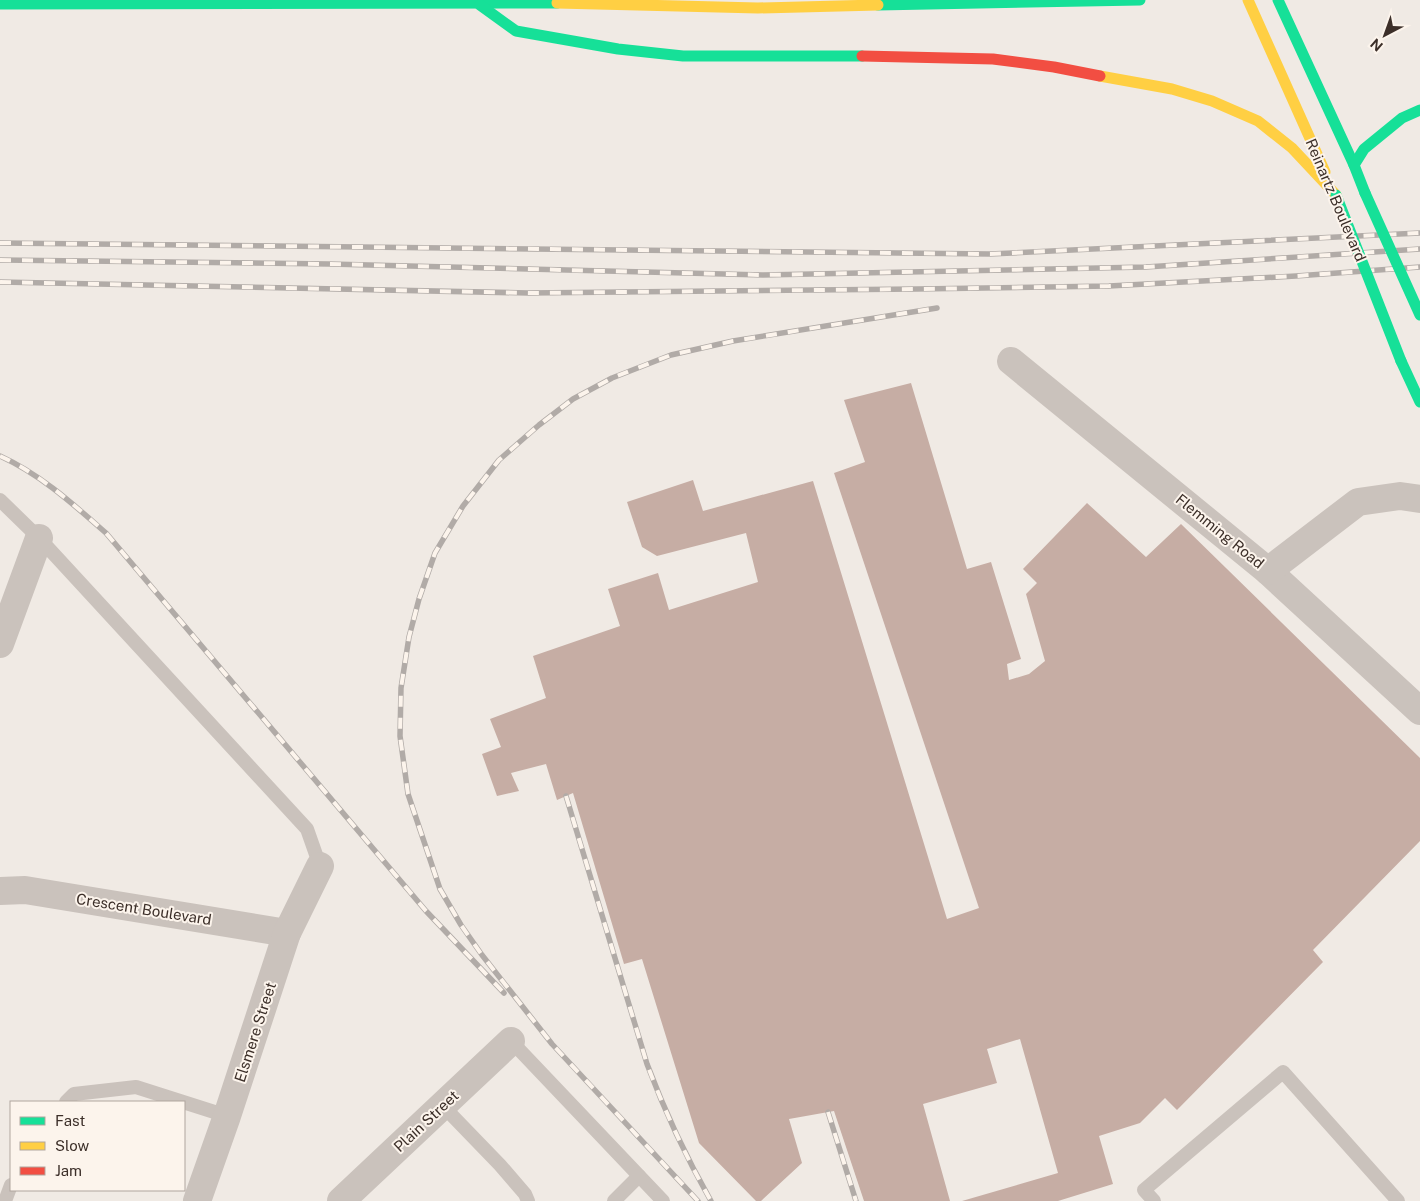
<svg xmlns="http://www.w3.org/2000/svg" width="1420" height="1201" font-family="'Public Sans',sans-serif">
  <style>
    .building { fill: #c6ada4 }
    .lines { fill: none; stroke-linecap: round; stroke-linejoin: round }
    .lane { stroke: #cac2bc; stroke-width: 14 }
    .street { stroke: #cac2bc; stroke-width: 28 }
    .fast { stroke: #16e098; stroke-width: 11 }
    .slow { stroke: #ffcf43; stroke-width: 11 }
    .jam { stroke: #f24e42; stroke-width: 11 }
    .rail-casing { stroke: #b1aba7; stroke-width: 5.5 }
    .rail { stroke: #fcf4ec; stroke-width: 4; stroke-dasharray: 11; stroke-linecap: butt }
    .fast-bridge { stroke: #16e098; stroke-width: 11 }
    .labels { text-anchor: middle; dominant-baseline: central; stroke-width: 4; stroke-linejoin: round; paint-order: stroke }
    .street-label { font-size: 15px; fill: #3c2f29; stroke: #fcf4ec }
  </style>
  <rect width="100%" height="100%" fill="#f0eae4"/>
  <polygon class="building" points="911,383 967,569 991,562 1021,659 1007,664 1009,680 1029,674 1045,661 1026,594 1037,583 1023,569 1087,503 1146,557 1181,524 1420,758 1420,841 1313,950 1323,962 1177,1110 1165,1098 1140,1123 1099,1136 1113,1184 1058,1201 962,1201 1058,1173 1020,1039 987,1049 997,1083 923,1104 950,1201 864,1201 834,1111 789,1119 802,1163 761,1201 756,1201 699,1143 642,959 624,964 573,793 557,800 546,764 511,773 519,791 497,796 482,754 501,747 490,719 546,698 533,656 620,626 608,589 658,573 669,610 758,582 746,533 657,556 642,547 627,502 693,480 703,511 813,481 947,919 979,908 834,473 865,462 844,400"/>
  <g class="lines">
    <g class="lane">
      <polyline points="0,500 39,538 307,829 320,866"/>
      <polyline points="511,1041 663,1201"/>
      <polyline points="66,1102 74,1094 136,1087 227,1116"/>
      <polyline points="442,1105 500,1165 525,1194 528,1201"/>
      <polyline points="5,1201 11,1185"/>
      <polyline points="614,1201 639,1176"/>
      <polyline points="1154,1201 1144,1190 1283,1072 1398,1201"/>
    </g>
    <g class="street">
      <polyline points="1011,361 1268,571 1420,711"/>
      <polyline points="1268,571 1358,502 1400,496 1420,499"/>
      <polyline points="0,644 39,538"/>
      <polyline points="0,891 25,890 287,933"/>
      <polyline points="197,1201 227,1116 287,933 320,866"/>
      <polyline points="341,1201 511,1041"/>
    </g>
    <g class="fast">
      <polyline points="1278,0 1354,165"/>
      <polyline points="0,4 557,3"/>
      <polyline points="480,5 516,31 618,49 683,56 862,56"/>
      <polyline points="878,5 1140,0"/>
      <polyline points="1365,193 1354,165 1364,149 1402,118 1420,110"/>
      <polyline points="1401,361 1420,402"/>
    </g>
    <g class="slow">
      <polyline points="1248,0 1325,172"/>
      <polyline points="557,3 758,8 878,5"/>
      <polyline points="1100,76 1172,89 1212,101 1258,121 1292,148 1336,195"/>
    </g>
    <polyline class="jam" points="862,56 993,59 1054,67 1100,76"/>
    <g class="rail-casing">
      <g id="rail">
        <polyline points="0,243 990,254 1420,233"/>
        <polyline points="0,260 329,264 763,275 1146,267 1420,249"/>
        <polyline points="0,282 528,293 917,289 1109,286 1296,276 1420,267"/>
        <path d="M0,456C40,474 73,504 106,533L426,911L504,993"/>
        <path d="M566,796L647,1064C665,1112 686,1157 711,1201"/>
        <polyline points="828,1112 856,1201"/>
        <polyline points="698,1201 552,1044 482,955 461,925 440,889 408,794 400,736 401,688 409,637 419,599 435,553 463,506 499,460 539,425 573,399 612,378 671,355 733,341 937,308"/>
      </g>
    </g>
    <use href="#rail" class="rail"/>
    <g class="fast-bridge">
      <polyline points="1365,193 1420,315"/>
      <polyline points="1336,195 1401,361"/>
    </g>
  </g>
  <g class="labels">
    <g class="street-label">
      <text transform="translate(1336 200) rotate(67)">Reinartz Boulevard</text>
      <text transform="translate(1220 531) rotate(39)">Flemming Road</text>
      <text transform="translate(144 909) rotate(9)">Crescent Boulevard</text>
      <text transform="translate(255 1032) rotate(-72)">Elsmere Street</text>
      <text transform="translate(426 1121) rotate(-43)">Plain Street</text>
    </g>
  </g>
  <rect x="10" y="1101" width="175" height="90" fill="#fcf4ec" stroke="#afa59e"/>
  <rect x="20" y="1117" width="25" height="8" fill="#16e098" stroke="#afa59e"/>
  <text x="55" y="1126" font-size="15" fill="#3c2f29">Fast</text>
  <rect x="20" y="1142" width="25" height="8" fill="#ffcf43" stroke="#afa59e"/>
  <text x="55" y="1151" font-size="15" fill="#3c2f29">Slow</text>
  <rect x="20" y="1167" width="25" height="8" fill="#f24e42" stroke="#afa59e"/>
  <text x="55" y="1176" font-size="15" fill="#3c2f29">Jam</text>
  <g transform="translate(1385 35) rotate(221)" stroke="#fcf4ec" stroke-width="4" paint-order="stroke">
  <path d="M0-4L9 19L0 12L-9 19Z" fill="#3c2f29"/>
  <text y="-8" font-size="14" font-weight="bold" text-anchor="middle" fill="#3c2f29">N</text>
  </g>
</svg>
